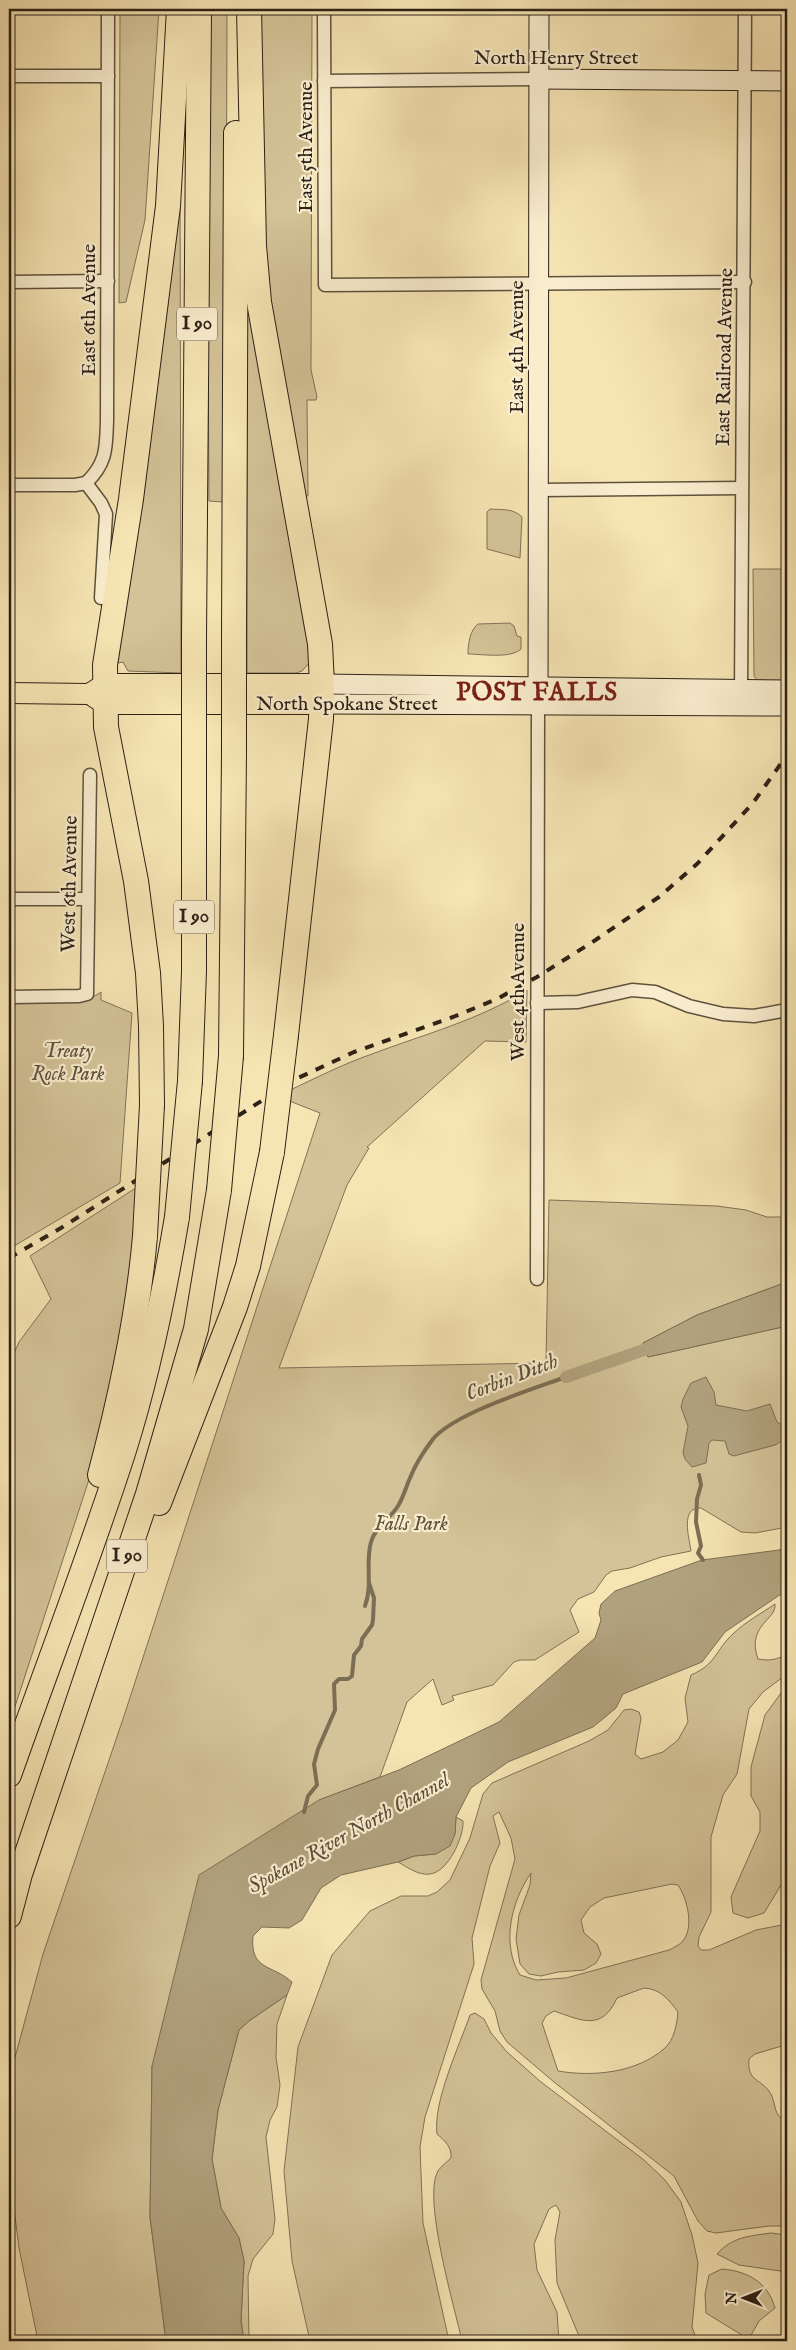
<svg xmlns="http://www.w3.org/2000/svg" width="796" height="2350" font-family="'IM FELL English',serif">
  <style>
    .green { fill: #d4c398; stroke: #807257; fill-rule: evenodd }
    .water { fill: #b1a27e; stroke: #7c6e54 }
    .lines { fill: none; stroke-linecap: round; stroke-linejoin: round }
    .stream { stroke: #7c6e54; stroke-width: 4 }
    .canal { stroke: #b1a27e; stroke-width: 12 }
    .street-casing { stroke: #5e523d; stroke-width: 15 }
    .secondary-casing { stroke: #2c2116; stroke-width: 21 }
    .primary-casing { stroke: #2c2116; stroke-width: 22 }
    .highway-casing { stroke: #2c2116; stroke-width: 26 }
    .street { stroke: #f9edce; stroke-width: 12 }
    .secondary { stroke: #f9edce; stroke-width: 19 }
    .primary { stroke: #f6e4b3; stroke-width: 20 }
    .highway { stroke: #f6e4b3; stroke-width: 24 }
    .rail { stroke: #2c2116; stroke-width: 4; stroke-dasharray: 9 9; stroke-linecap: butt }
    .highway-bridge-casing { stroke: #2c2116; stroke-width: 26; stroke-linecap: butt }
    .highway-bridge { stroke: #f6e4b3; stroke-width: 24 }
    .labels { text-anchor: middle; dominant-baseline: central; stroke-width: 4.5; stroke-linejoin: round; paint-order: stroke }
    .shield { fill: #f9edce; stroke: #6a5e4d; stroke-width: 1 }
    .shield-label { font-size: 19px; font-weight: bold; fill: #2c2116 }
    .street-label { font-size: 20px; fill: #2c2116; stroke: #f9edce }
    .park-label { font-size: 20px; font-style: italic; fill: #5e523d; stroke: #f9edce }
    .water-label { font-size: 21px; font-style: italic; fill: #5b4e3a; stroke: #f9edce }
    .district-label { font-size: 25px; font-weight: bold; letter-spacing: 1px; fill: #7a1f14; stroke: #f9edce }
  </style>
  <rect width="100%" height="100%" fill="#f6e4b3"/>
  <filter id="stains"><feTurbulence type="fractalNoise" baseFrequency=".004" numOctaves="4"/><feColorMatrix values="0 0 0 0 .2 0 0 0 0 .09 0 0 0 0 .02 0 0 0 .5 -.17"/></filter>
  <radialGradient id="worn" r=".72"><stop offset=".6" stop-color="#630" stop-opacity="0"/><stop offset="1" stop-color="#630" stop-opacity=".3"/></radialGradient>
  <g class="green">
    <polygon points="120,9 159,9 145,220 126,302 119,303"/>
    <polygon points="206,9 227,9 226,333 223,502 209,501"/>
    <polygon points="259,9 312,9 311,370 317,397 316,400 307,400 308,496 302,496 263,285"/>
    <polygon points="180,164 181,673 128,671 123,662 118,663 117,656"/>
    <polygon points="247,246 305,590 310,662 302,671 296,673 247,673"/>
    <path d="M490,509C502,510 513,508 522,517L520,558L487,549V512Z"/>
    <polygon points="753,569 787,569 787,684 759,682 754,676"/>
    <path d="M510,623L514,626L517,636L521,637V649C510,659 482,654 468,654C468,644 470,630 478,624Z"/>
    <path d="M527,990L526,1042L485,1041L367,1147L369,1148L347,1185L279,1368L546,1363L549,1200L717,1206L746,1210L767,1217H787V1282L697,1315L643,1343L648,1357L787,1326V1527L755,1533L741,1532L701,1508C680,1507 689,1537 691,1551L661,1557L630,1568L612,1571L606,1575L594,1592L578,1599L570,1610L579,1632L535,1660H520L514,1662L493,1685L452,1696L454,1700L442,1705L433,1679L407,1702L380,1777L319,1800L152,2066L150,2217L166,2341H38L19,2248L11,2184L10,2101L14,2061L43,1954L124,1716L320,1113L287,1100L288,1091C316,1078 343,1064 372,1054C425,1034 479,1020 527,990Z"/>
    <path d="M101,992V1000L132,1013L120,1183L9,1249V1002C34,1002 81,1008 101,992Z"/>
    <polygon points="142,1184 135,1264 95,1461 9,1725 9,1365 19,1342 51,1299 30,1256"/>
    <path d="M775,1604C777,1620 746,1625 758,1659C769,1661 777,1660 787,1654V1674L763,1692L749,1709L737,1774L723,1795L711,1837V1912L699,1937L698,1946L701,1950H709L756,1930L787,1924V2100L782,2087L787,2073L785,2045L755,2054L749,2059C747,2081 759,2078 769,2091C776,2100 773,2113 782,2119H787V2226H769L716,2233L707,2231L698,2221L674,2176L554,2082L507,2042L500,2031L495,2011L482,1989L481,1980L515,1859L511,1838L499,1812L493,1816L500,1843L490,1866L472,1938L474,1964L425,2117L420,2147L423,2223L449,2341H310L292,2261L284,2171L298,2047L332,1955L370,1911L401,1896H428L437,1892L450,1880L470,1838L483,1794L492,1783L589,1741L608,1730L624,1710L631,1709L639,1712L641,1718L635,1754L641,1759L663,1752L678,1740L688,1722L685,1698L691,1675C717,1664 715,1650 733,1634C745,1622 762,1613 775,1604ZM531,1873L530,1885L519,1915L516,1939L520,1964L529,1974L541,1976L558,1972L584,1970L596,1963L601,1954L597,1944L584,1933L581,1920L590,1907L604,1898L672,1884L678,1885C687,1898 695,1928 682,1942C679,1945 673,1948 669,1950L566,1978L536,1980L520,1975C501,1944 511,1902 531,1873ZM644,1988C661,1989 669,2000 678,2012C677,2024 674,2040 665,2048C637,2073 593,2077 558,2071L542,2023L546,2016L554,2011C583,2021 602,2031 617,1998Z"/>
    <polygon points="787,1685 787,1875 764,1913 748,1918 733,1913 731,1897 760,1831 760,1812 751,1796 751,1767 765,1715"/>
    <path d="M456,1817L463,1821C464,1837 448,1872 430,1874C419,1876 407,1867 398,1862L414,1856L436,1854L455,1834Z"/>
    <polygon points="287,1995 277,2024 276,2057 280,2085 277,2107 270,2120 266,2137 275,2219 273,2234 253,2259 248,2276 249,2341 244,2341 241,2321 244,2261 239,2238 221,2208 212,2159 218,2110 239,2030 249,2021"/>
    <path d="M475,2013L484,2019L491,2033L507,2052L541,2082L644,2160L665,2180L681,2202L692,2235L698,2263L692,2327L697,2341H581L557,2283L555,2240L560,2212L556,2205L549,2209L534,2244L537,2270L557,2312L559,2341H462C455,2309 422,2197 438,2171C441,2166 447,2162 451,2158C452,2147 445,2141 437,2134C433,2101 459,2047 470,2015Z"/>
    <path d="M771,2233L787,2235V2272L739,2265L717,2254C732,2237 749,2236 771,2233Z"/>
    <path d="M722,2269C747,2271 768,2282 775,2308L759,2321L750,2337H745L706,2313L705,2294L709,2275Z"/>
  </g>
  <g class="water">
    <polygon points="787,1282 787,1326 648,1357 643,1343 697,1315"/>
    <polygon points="706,1377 714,1392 716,1405 747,1411 770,1404 777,1422 787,1428 787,1438 775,1445 734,1456 729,1454 725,1441 712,1440 709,1443 706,1463 692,1467 685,1459 683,1453 688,1426 681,1407 683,1399 691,1383"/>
    <path d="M787,1546V1590L725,1632L702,1662L623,1694L616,1708L593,1727L508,1762L471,1788L456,1817L455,1834L450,1846L436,1854L414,1856L398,1862L341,1875L321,1888L302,1920L289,1928L262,1927L253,1936C250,1971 272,1964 292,1982L287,1995L249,2021L239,2030L218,2110L212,2159L221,2208L239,2238L244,2261L241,2321L244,2341H166L150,2217L152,2066L199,1875L319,1800L399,1770L499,1722L595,1638L601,1620L599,1613L601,1604L615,1591L702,1560L779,1550Z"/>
  </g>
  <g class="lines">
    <g class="stream">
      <polyline points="699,1475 701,1485 697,1499 696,1522 701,1546 698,1553 703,1560"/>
      <path d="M365,1606C373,1585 365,1563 371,1542C376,1526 389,1520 398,1506C403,1498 406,1487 410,1478C415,1465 424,1451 433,1439C455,1413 533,1389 566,1377"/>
      <polyline points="304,1812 308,1796 317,1785 314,1764 318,1749 335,1710 334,1684 339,1679 348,1679 352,1676 354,1655 361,1646 362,1639 372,1625 373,1620 374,1598 369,1583"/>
    </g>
    <polyline class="canal" points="566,1377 661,1344"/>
    <g class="street-casing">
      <g id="street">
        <polyline points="324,9 325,285 745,282"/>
        <polyline points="9,76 108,76"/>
        <polyline points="324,81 539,79"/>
        <polyline points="9,282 108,281"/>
        <path d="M86,483C107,463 106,448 107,421L108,9"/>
        <polyline points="86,483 101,503 106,514 101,598"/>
        <polyline points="9,485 75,485 86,483"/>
        <polyline points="539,490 742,488"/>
        <polyline points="741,696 745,9"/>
        <polyline points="9,899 88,899"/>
        <polyline points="9,997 79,996 87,994 90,775"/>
        <polyline points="537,1003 578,1002 632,990 655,992 689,1006 723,1014 754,1016 787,1010"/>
        <polyline points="537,1279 538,705"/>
      </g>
    </g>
    <g class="secondary-casing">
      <g id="secondary">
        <polyline points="539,79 787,81"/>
        <polyline points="322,684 787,690"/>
        <polyline points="322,704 787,706"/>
        <polyline points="538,705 539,9"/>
      </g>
    </g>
    <g class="primary-casing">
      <g id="primary">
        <polyline points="9,693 89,694 105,684 322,684"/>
        <polyline points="94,697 105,704 322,704"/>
      </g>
    </g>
    <g class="highway-casing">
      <g id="highway">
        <polyline points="249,9 254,246 259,302 320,644 322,684 321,719 286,1035"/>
        <polyline points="194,639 199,9"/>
        <polyline points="234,639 236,133"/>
        <polyline points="231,1056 234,753"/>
        <polyline points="190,1081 194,971 194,753"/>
        <polyline points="152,1105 151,1026 148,973 136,881 106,727 105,665 131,499 168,206 179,9"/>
        <path d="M100,1475C121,1396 138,1317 145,1236"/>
        <polyline points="159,1503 235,1307 248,1266 272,1152"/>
        <path d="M9,1775C47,1667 89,1559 124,1450C148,1374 164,1295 177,1217"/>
        <polyline points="9,1916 20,1874 148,1494 196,1329 219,1190"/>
      </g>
    </g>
    <use href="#street" class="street"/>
    <use href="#secondary" class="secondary"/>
    <use href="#primary" class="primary"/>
    <use href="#highway" class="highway"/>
    <polyline class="rail" points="9,1258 61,1228 296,1079 354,1052 453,1017 497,999 537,977 591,943 659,897 697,864 753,803 787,755"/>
    <g class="highway-bridge-casing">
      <g id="highway-bridge">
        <polyline points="194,639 194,753"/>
        <polyline points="234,639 234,753"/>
        <polyline points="272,1152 286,1035"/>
        <polyline points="219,1190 231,1056"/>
        <polyline points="177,1217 190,1081"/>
        <polyline points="145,1236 152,1105"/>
      </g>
    </g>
    <use href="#highway-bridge" class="highway-bridge"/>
  </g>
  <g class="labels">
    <g class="shield">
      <rect x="177" y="307.5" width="40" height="33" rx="4"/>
      <rect x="174" y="900.5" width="40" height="33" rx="4"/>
      <rect x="107" y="1539.5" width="40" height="33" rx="4"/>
    </g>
    <g class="shield-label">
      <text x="197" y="324">I 90</text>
      <text x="194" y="917">I 90</text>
      <text x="127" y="1556">I 90</text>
    </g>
    <g class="street-label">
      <text x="556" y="58">North Henry Street</text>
      <text transform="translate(306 147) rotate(-90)">East 5th Avenue</text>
      <text transform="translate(89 310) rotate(-90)">East 6th Avenue</text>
      <text transform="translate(517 347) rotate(-90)">East 4th Avenue</text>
      <text transform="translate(725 357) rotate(-89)">East Railroad Avenue</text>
      <text x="347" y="704">North Spokane Street</text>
      <text transform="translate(70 884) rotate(-89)">West 6th Avenue</text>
      <text transform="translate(518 992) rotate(-90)">West 4th Avenue</text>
    </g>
    <g class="park-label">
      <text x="68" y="1051">Treaty<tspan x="68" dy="23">Rock Park</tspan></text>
      <text x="411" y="1524">Falls Park</text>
    </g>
    <g class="water-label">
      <text transform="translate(512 1378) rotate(-21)">Corbin Ditch</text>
      <text transform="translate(349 1834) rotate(-29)">Spokane River North Channel</text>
    </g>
    <g class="district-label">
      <text x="537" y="693">POST FALLS</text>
    </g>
  </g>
  <rect width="796" height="2350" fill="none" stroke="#f6e4b3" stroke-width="30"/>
  <rect x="10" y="10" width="776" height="2330" fill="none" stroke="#2c2116" stroke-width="2.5"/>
  <rect x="15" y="15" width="766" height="2320" fill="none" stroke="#2c2116"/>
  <g transform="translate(744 2298) rotate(270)" stroke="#f9edce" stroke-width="4" paint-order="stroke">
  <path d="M0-4L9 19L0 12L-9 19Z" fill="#2c2116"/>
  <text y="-8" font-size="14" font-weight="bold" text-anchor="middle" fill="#2c2116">N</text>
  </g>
  <rect width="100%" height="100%" filter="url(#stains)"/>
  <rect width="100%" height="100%" fill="url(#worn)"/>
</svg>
